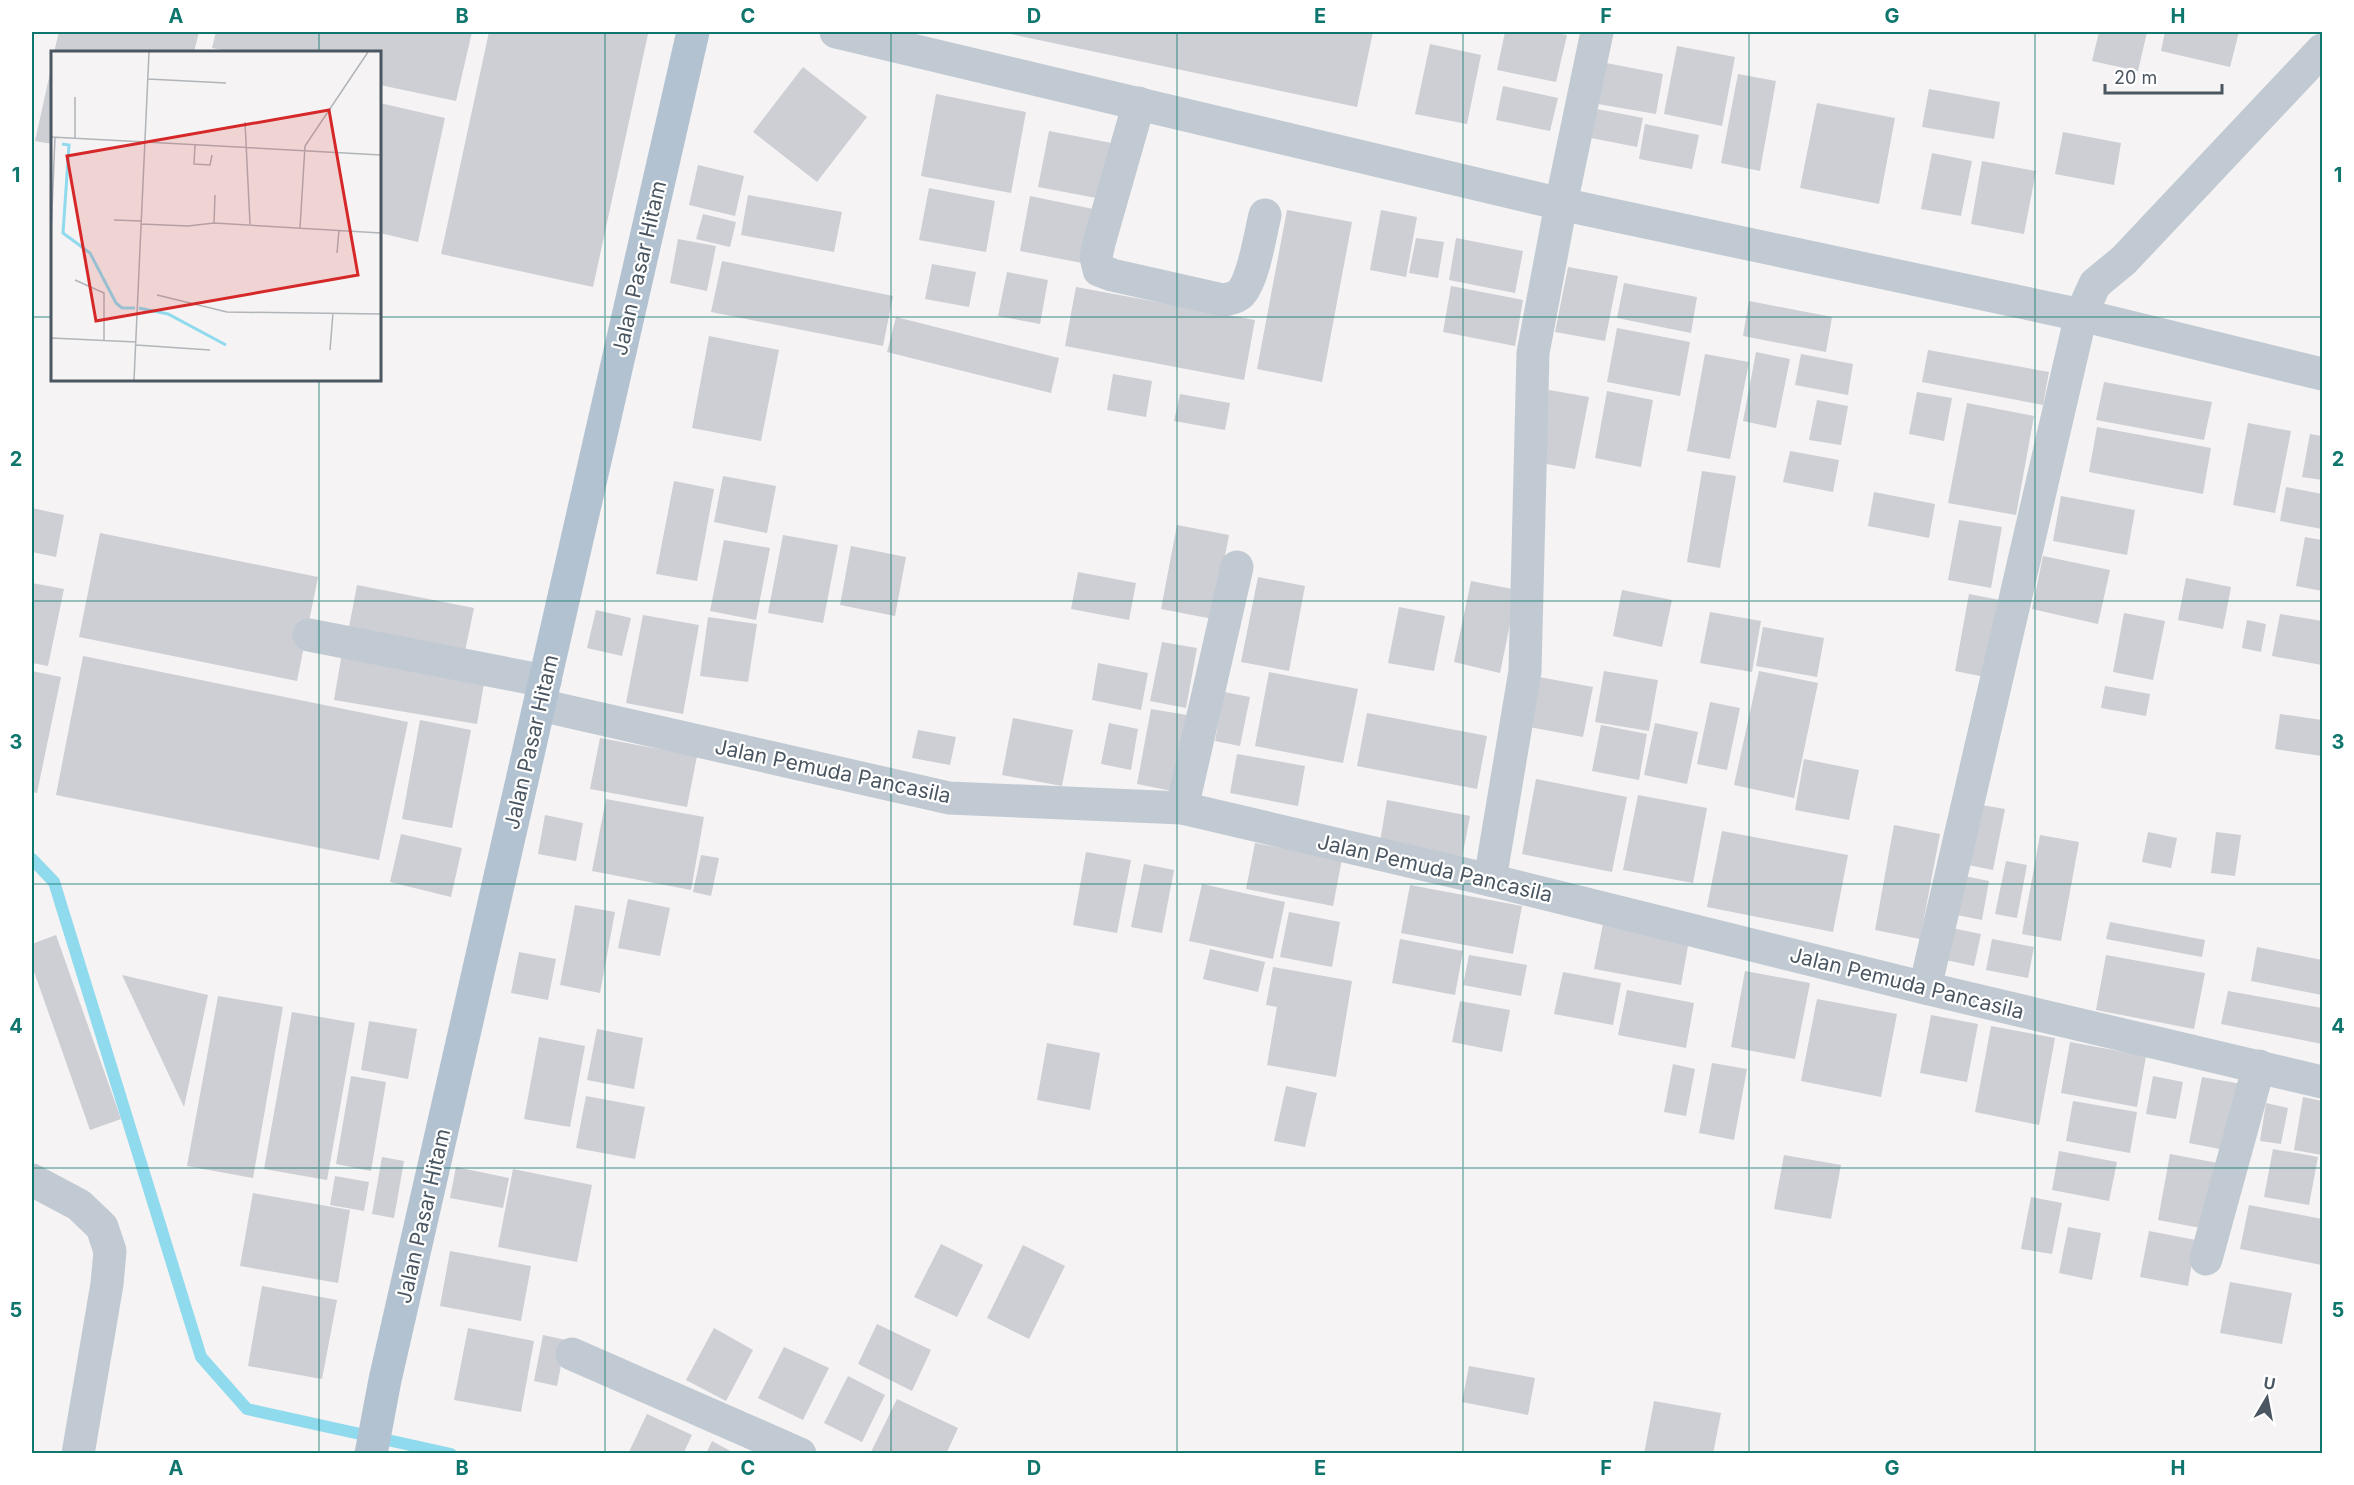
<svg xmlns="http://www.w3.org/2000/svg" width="2354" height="1485" font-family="Inter,sans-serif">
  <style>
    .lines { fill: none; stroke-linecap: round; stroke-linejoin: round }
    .stream { stroke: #90daee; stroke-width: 12 }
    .building { fill: #cdcfd5 }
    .minor { stroke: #c1cad2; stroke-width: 33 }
    .major { stroke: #b3c2d1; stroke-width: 33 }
    .grid { fill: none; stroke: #0f766e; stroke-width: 1.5; stroke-opacity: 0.55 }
    .labels { text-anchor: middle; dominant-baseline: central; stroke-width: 4.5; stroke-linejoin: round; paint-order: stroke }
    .street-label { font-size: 21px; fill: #4a5661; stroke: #fff }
    .inset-river { fill: none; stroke: #90daee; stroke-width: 3 }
    .inset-road { fill: none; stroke: #b1b4b9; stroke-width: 1.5 }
    .view { fill: #d62828; fill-opacity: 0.15; stroke: #d62828; stroke-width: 3 }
    .inset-edge { fill: none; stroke: #4a5661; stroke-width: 3 }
    .neatline { fill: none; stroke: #0f766e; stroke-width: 2 }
    .grid-label { font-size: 20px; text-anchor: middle; font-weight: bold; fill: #0f766e }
  </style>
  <rect width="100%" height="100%" fill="#f5f3f3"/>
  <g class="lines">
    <polyline class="stream" points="32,859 54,882 201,1357 247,1409 451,1454"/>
  </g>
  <g class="building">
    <polygon points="59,32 199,32 194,52 54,52"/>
    <polygon points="216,32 472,32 456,101 380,85 380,52 232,52 212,48"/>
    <polygon points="489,32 637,32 648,34 593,287 441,254"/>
    <polygon points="1001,32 1373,32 1357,107"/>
    <polygon points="1505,32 1550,32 1567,35 1556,82 1497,70"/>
    <polygon points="2099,32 2147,32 2138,71 2092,61"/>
    <polygon points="2165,32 2239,32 2230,67 2161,51"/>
    <polygon points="1430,44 1481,55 1467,124 1415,114"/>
    <polygon points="1677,46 1735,57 1722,126 1664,114"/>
    <polygon points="1606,63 1663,74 1656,114 1598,104"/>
    <polygon points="52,64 52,144 35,141"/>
    <polygon points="803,67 867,117 817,182 753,132"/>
    <polygon points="1738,74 1776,81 1760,171 1721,163"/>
    <polygon points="1503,86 1558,98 1550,131 1496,120"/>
    <polygon points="1929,89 2000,102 1994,139 1922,127"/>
    <polygon points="936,94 1026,112 1011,193 921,176"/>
    <polygon points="380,103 445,118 418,242 380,233"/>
    <polygon points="1817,103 1895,118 1879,204 1800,188"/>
    <polygon points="1597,109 1643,118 1637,147 1591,138"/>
    <polygon points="1645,124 1699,135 1692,169 1639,159"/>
    <polygon points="1049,131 1117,144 1107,200 1038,187"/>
    <polygon points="2063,132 2121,143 2114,185 2055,174"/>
    <polygon points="1932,153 1972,161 1961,216 1921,209"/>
    <polygon points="1982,161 2036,171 2024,234 1971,224"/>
    <polygon points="698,165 744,176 735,216 689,205"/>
    <polygon points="929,188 995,201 986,252 919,240"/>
    <polygon points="748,195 842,212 834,252 741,235"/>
    <polygon points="1030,196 1098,210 1087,264 1020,251"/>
    <polygon points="1287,210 1352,222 1322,382 1257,369"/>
    <polygon points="1381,210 1417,217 1406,277 1370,270"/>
    <polygon points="703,214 736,222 730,247 696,239"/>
    <polygon points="1416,238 1444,242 1438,278 1409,273"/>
    <polygon points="1456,238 1523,251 1515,293 1449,280"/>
    <polygon points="678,239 716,246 707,291 670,283"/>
    <polygon points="722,261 893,296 883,346 711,312"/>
    <polygon points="932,264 976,272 969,307 925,299"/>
    <polygon points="1568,267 1618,276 1605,341 1555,332"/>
    <polygon points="1007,272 1048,280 1040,324 998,316"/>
    <polygon points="1624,283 1697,297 1691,333 1617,318"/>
    <polygon points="1451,286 1523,300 1515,346 1443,332"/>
    <polygon points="1076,287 1255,320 1244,380 1065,346"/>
    <polygon points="1749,301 1832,317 1826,352 1743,336"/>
    <polygon points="896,317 1059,358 1051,393 887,352"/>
    <polygon points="1617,328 1690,342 1680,396 1607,382"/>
    <polygon points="709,336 779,350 761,441 692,428"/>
    <polygon points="1928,350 2049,372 2043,405 1922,382"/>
    <polygon points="1756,352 1790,359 1776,428 1743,421"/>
    <polygon points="1705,354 1749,362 1730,459 1687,451"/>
    <polygon points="1801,354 1853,364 1848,395 1795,385"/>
    <polygon points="1113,374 1152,381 1146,417 1107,410"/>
    <polygon points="2104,382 2212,402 2204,440 2096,420"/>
    <polygon points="1549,390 1589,397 1575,469 1535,462"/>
    <polygon points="1607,391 1653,400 1641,467 1595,458"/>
    <polygon points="1917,392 1952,398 1944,441 1909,434"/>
    <polygon points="1180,394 1230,403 1225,430 1174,421"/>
    <polygon points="1817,400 1848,406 1841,445 1809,440"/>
    <polygon points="1967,403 2034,416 2016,515 1948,503"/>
    <polygon points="2248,423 2291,431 2275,513 2233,505"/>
    <polygon points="2097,427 2211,448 2203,494 2089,472"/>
    <polygon points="2310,434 2322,436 2322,480 2302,477"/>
    <polygon points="1790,451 1839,460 1833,492 1783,482"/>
    <polygon points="1702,471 1736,476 1720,568 1687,562"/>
    <polygon points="723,476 776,486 767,533 714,522"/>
    <polygon points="674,481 714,489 697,581 656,574"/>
    <polygon points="2286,487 2322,494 2322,529 2280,521"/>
    <polygon points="1874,492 1935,504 1929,538 1868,526"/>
    <polygon points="2061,496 2135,510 2127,555 2053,541"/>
    <polygon points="32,508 64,515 56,557 32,552"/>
    <polygon points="1959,520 2002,527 1991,588 1948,580"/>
    <polygon points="1177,525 1229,535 1213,619 1161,609"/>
    <polygon points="100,533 318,577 297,681 79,637"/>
    <polygon points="783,535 838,545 823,623 768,613"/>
    <polygon points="2305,537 2322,540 2322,591 2296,586"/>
    <polygon points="724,540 770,548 756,620 710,611"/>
    <polygon points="851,546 906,557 895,616 840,605"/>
    <polygon points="2043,556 2110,570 2098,624 2032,609"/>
    <polygon points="1078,572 1136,583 1129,620 1071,609"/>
    <polygon points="1258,577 1305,586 1289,671 1241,662"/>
    <polygon points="2186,578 2231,587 2223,629 2178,620"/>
    <polygon points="1471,581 1517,590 1500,673 1454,662"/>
    <polygon points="32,583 64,589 48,666 32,663"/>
    <polygon points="357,585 474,608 463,661 347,638"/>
    <polygon points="1622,590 1672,600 1662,647 1613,636"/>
    <polygon points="1969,594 2000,600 1985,677 1955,671"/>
    <polygon points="1399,607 1445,616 1434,671 1388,663"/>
    <polygon points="596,610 631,618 622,656 587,648"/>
    <polygon points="1710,612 1761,621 1752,672 1700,663"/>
    <polygon points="2124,613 2165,621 2153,680 2113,672"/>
    <polygon points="2280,614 2322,621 2322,665 2272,656"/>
    <polygon points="643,615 699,625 683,714 626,703"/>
    <polygon points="708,617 757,624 748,682 700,676"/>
    <polygon points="2247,620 2266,624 2261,652 2242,648"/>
    <polygon points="1763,627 1824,638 1817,677 1756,666"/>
    <polygon points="1162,642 1197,648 1186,708 1150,701"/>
    <polygon points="343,647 486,672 477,724 334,700"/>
    <polygon points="83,656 408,722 379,860 56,795"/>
    <polygon points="1098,663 1148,673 1141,710 1092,700"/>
    <polygon points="32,671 61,677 37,793 32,792"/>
    <polygon points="1604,671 1658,680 1649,731 1595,722"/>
    <polygon points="1759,671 1818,683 1794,798 1734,785"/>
    <polygon points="1269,672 1358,689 1343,763 1255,746"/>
    <polygon points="1539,677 1593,687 1583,737 1529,727"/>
    <polygon points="2105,686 2150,694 2146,716 2101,708"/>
    <polygon points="1224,692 1250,697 1240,746 1215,741"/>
    <polygon points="1710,702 1740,708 1727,770 1697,764"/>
    <polygon points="1151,709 1187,715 1172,791 1137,784"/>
    <polygon points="1367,713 1487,736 1477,789 1357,766"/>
    <polygon points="2280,714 2322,720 2322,756 2275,749"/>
    <polygon points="1013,718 1073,730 1062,786 1002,775"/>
    <polygon points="420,720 471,730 452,828 402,819"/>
    <polygon points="1109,723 1138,729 1131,770 1101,764"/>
    <polygon points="1655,723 1698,732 1687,784 1644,775"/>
    <polygon points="1601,725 1647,734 1639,780 1592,771"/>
    <polygon points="918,730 956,737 950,765 912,758"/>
    <polygon points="600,738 697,756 687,807 590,789"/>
    <polygon points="1237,754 1305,766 1298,806 1230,793"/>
    <polygon points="1804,759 1859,770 1849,820 1795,810"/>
    <polygon points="1536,779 1627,797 1612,872 1522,854"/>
    <polygon points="1638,795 1707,808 1693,883 1623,870"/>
    <polygon points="606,799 704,817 691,890 592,871"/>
    <polygon points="1387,800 1470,816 1462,858 1380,842"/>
    <polygon points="1970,803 2005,809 1993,870 1958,863"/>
    <polygon points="545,815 583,823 576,861 538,854"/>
    <polygon points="1894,825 1940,834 1920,939 1875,930"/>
    <polygon points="1722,831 1848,855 1833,932 1707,907"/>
    <polygon points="2148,832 2177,838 2171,868 2142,862"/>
    <polygon points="2216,832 2241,835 2235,876 2211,873"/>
    <polygon points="401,834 462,848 451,897 390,882"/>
    <polygon points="2040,835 2079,842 2061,941 2022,934"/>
    <polygon points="1255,843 1342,859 1333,906 1246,889"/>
    <polygon points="1086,852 1131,860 1117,933 1073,925"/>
    <polygon points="701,855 719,858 711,896 693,892"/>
    <polygon points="2006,861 2027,865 2017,918 1995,914"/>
    <polygon points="1144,864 1174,870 1162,933 1131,927"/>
    <polygon points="1959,875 1989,881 1982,920 1952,914"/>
    <polygon points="1202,884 1285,902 1273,959 1189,941"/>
    <polygon points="1410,885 1522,906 1513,954 1401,933"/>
    <polygon points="628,899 670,908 660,956 618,948"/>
    <polygon points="575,905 615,912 600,993 560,985"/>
    <polygon points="1289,912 1340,922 1332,967 1280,957"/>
    <polygon points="2110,922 2205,940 2202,957 2106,939"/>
    <polygon points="1603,924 1689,940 1681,985 1594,969"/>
    <polygon points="1942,926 1981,934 1974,966 1936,958"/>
    <polygon points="56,935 121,1119 90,1130 32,966 32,944"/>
    <polygon points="1400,939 1463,951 1455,995 1392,983"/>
    <polygon points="1992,939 2034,947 2028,978 1986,970"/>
    <polygon points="2257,947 2322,960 2322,995 2251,981"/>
    <polygon points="1210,949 1265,962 1258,992 1203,979"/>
    <polygon points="519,952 556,959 548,1000 511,993"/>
    <polygon points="1469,955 1527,965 1521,996 1463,985"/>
    <polygon points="2106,955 2205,973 2194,1029 2096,1010"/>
    <polygon points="1273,967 1352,981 1336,1077 1267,1065 1277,1007 1266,1005"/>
    <polygon points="1745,971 1810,983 1795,1059 1731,1047"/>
    <polygon points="1563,972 1621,983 1613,1025 1554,1014"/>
    <polygon points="122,975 208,995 184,1107"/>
    <polygon points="1627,990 1694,1003 1686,1048 1618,1035"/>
    <polygon points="2228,991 2322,1008 2322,1044 2221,1024"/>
    <polygon points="218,996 283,1007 253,1178 187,1166"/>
    <polygon points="1817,999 1897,1014 1881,1097 1801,1081"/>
    <polygon points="1460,1001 1510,1010 1502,1052 1452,1042"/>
    <polygon points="292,1012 355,1023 327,1180 264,1169"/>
    <polygon points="1931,1015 1978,1024 1967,1082 1920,1073"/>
    <polygon points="369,1021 417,1029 408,1079 361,1070"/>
    <polygon points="1991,1026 2055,1038 2039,1125 1975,1112"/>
    <polygon points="597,1029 643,1038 634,1089 587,1080"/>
    <polygon points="539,1037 585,1046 570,1127 524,1119"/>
    <polygon points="2070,1042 2146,1056 2137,1107 2061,1093"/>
    <polygon points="1047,1043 1100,1053 1090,1110 1037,1100"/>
    <polygon points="1712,1063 1747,1069 1734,1140 1699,1133"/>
    <polygon points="1673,1064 1695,1069 1686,1116 1664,1112"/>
    <polygon points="351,1076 386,1082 371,1171 336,1164"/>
    <polygon points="2153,1076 2183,1082 2176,1119 2146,1114"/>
    <polygon points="2202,1077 2242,1084 2230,1151 2189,1143"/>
    <polygon points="1286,1086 1317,1093 1305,1147 1274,1141"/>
    <polygon points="586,1096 645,1107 635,1159 576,1148"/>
    <polygon points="2303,1097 2322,1101 2322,1155 2294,1150"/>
    <polygon points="2073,1101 2137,1112 2130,1153 2066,1141"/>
    <polygon points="2266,1103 2288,1108 2281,1144 2260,1141"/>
    <polygon points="2273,1149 2318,1157 2309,1205 2264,1197"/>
    <polygon points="2059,1151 2117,1162 2109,1201 2052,1190"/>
    <polygon points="2170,1154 2218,1163 2206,1229 2158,1220"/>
    <polygon points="1784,1155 1841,1165 1831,1219 1774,1209"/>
    <polygon points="382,1157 404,1161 394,1218 372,1214"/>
    <polygon points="456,1167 509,1178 503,1208 450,1198"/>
    <polygon points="513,1169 592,1185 577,1262 498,1247"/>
    <polygon points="335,1176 369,1182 364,1211 330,1205"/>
    <polygon points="253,1193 350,1210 338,1283 240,1266"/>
    <polygon points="2031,1197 2062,1203 2052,1254 2021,1249"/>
    <polygon points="2249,1205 2322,1219 2322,1265 2240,1249"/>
    <polygon points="2068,1227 2101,1233 2092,1280 2059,1273"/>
    <polygon points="2149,1231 2196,1240 2188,1286 2140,1277"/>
    <polygon points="941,1244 983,1265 957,1317 914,1297"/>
    <polygon points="1023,1245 1065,1266 1029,1339 987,1318"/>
    <polygon points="450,1251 531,1266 521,1321 440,1306"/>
    <polygon points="2230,1282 2292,1293 2282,1344 2220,1333"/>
    <polygon points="262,1286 337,1300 322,1379 248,1366"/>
    <polygon points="877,1324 931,1350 912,1391 858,1364"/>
    <polygon points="468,1328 534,1341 521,1412 454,1400"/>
    <polygon points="714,1328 753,1350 726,1401 686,1380"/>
    <polygon points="543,1335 566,1340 557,1386 534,1381"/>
    <polygon points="784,1347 829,1368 803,1420 758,1398"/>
    <polygon points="1469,1366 1535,1378 1528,1415 1462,1402"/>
    <polygon points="848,1376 885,1395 862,1442 824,1423"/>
    <polygon points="897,1399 958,1428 946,1454 871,1452"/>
    <polygon points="1654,1401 1721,1413 1713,1454 1644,1454"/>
    <polygon points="647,1414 692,1435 683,1454 628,1454"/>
    <polygon points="712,1441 736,1454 706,1454"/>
  </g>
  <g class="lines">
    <g class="minor">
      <polyline points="836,32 1561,204 2081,315 2322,374"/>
      <path d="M1139,103L1099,243L1096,257L1099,270L1112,275L1223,300C1229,299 1236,298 1241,293C1254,278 1260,235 1265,215"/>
      <polyline points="309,635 545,681"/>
      <polyline points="540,705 949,798 1182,808 1490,880 1925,988 2322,1082"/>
      <polyline points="1182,808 1237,567"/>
      <polyline points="1490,880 1525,671 1533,353 1561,204 1597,32"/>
      <polyline points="1925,988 2081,315 2095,284 2124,260 2322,50"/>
      <polyline points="32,1180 79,1205 102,1227 110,1251 107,1284 78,1454"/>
      <polyline points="2206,1259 2259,1066"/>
      <polyline points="572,1354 800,1454"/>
    </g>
    <polyline class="major" points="371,1454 385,1380 693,32"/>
  </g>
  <path class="grid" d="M319,32V52M605,32V1454M891,32V1454M1177,32V1454M1463,32V1454M1749,32V1454M2035,32V1454M32,317H52M380,317H2322M319,380V1454M32,601H2322M32,884H2322M32,1168H2322"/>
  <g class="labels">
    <g class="street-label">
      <text transform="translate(639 268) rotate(-77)">Jalan Pasar Hitam</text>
      <text transform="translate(531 742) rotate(-77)">Jalan Pasar Hitam</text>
      <text transform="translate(833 771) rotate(12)">Jalan Pemuda Pancasila</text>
      <text transform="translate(1435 868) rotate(13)">Jalan Pemuda Pancasila</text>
      <text transform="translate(1907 983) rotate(14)">Jalan Pemuda Pancasila</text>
      <text transform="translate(423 1216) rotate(-77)">Jalan Pasar Hitam</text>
    </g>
  </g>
  <g transform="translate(51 51)">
    <rect width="330" height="330" fill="#f5f3f3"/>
    <path class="inset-river" d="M11,93L18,94L12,182L39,202L65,252L71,257H84M88,257L117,263L175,294"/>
    <path class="inset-road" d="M97,28L175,32M24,46V87M194,71L199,173M0,86L94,91M94,91L330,104M144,94L143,113L159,114L161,104M63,169L90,170M163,172L164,144M90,173L137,175L163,172L330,182M249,177L254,95L317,1M0,184L4,86M286,202L288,179M24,229L53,242V289M106,244L176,261L330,263M0,287L85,291M85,294L159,299M279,299L282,262M83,329L98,1"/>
    <path class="view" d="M278,59L307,224L45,270L16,105Z"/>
    <rect width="330" height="330" class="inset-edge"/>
  </g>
  <rect width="2354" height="1485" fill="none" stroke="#ffffff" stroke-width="66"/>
  <g transform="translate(2267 1398) rotate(10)" stroke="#ffffff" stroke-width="4.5" paint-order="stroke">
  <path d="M0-4.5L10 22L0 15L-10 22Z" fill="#4a5661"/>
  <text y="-9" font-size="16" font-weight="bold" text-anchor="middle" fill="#4a5661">U</text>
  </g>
  <path d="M2105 84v9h117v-9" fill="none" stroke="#4a5661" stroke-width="3"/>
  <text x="2114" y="84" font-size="18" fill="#4a5661" stroke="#ffffff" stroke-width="4.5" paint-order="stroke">20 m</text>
  <rect x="33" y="33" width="2288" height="1419" class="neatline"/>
  <g class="grid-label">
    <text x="176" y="23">A</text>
    <text x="462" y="23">B</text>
    <text x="748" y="23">C</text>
    <text x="1034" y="23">D</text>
    <text x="1320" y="23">E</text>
    <text x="1606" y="23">F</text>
    <text x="1892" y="23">G</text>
    <text x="2178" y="23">H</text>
    <text x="16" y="182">1</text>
    <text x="2338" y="182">1</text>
    <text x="16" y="466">2</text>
    <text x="2338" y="466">2</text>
    <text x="16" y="749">3</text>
    <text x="2338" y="749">3</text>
    <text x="16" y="1033">4</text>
    <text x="2338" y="1033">4</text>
    <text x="16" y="1317">5</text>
    <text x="2338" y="1317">5</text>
    <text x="176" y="1475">A</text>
    <text x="462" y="1475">B</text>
    <text x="748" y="1475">C</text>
    <text x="1034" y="1475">D</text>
    <text x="1320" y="1475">E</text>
    <text x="1606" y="1475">F</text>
    <text x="1892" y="1475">G</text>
    <text x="2178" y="1475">H</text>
  </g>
</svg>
